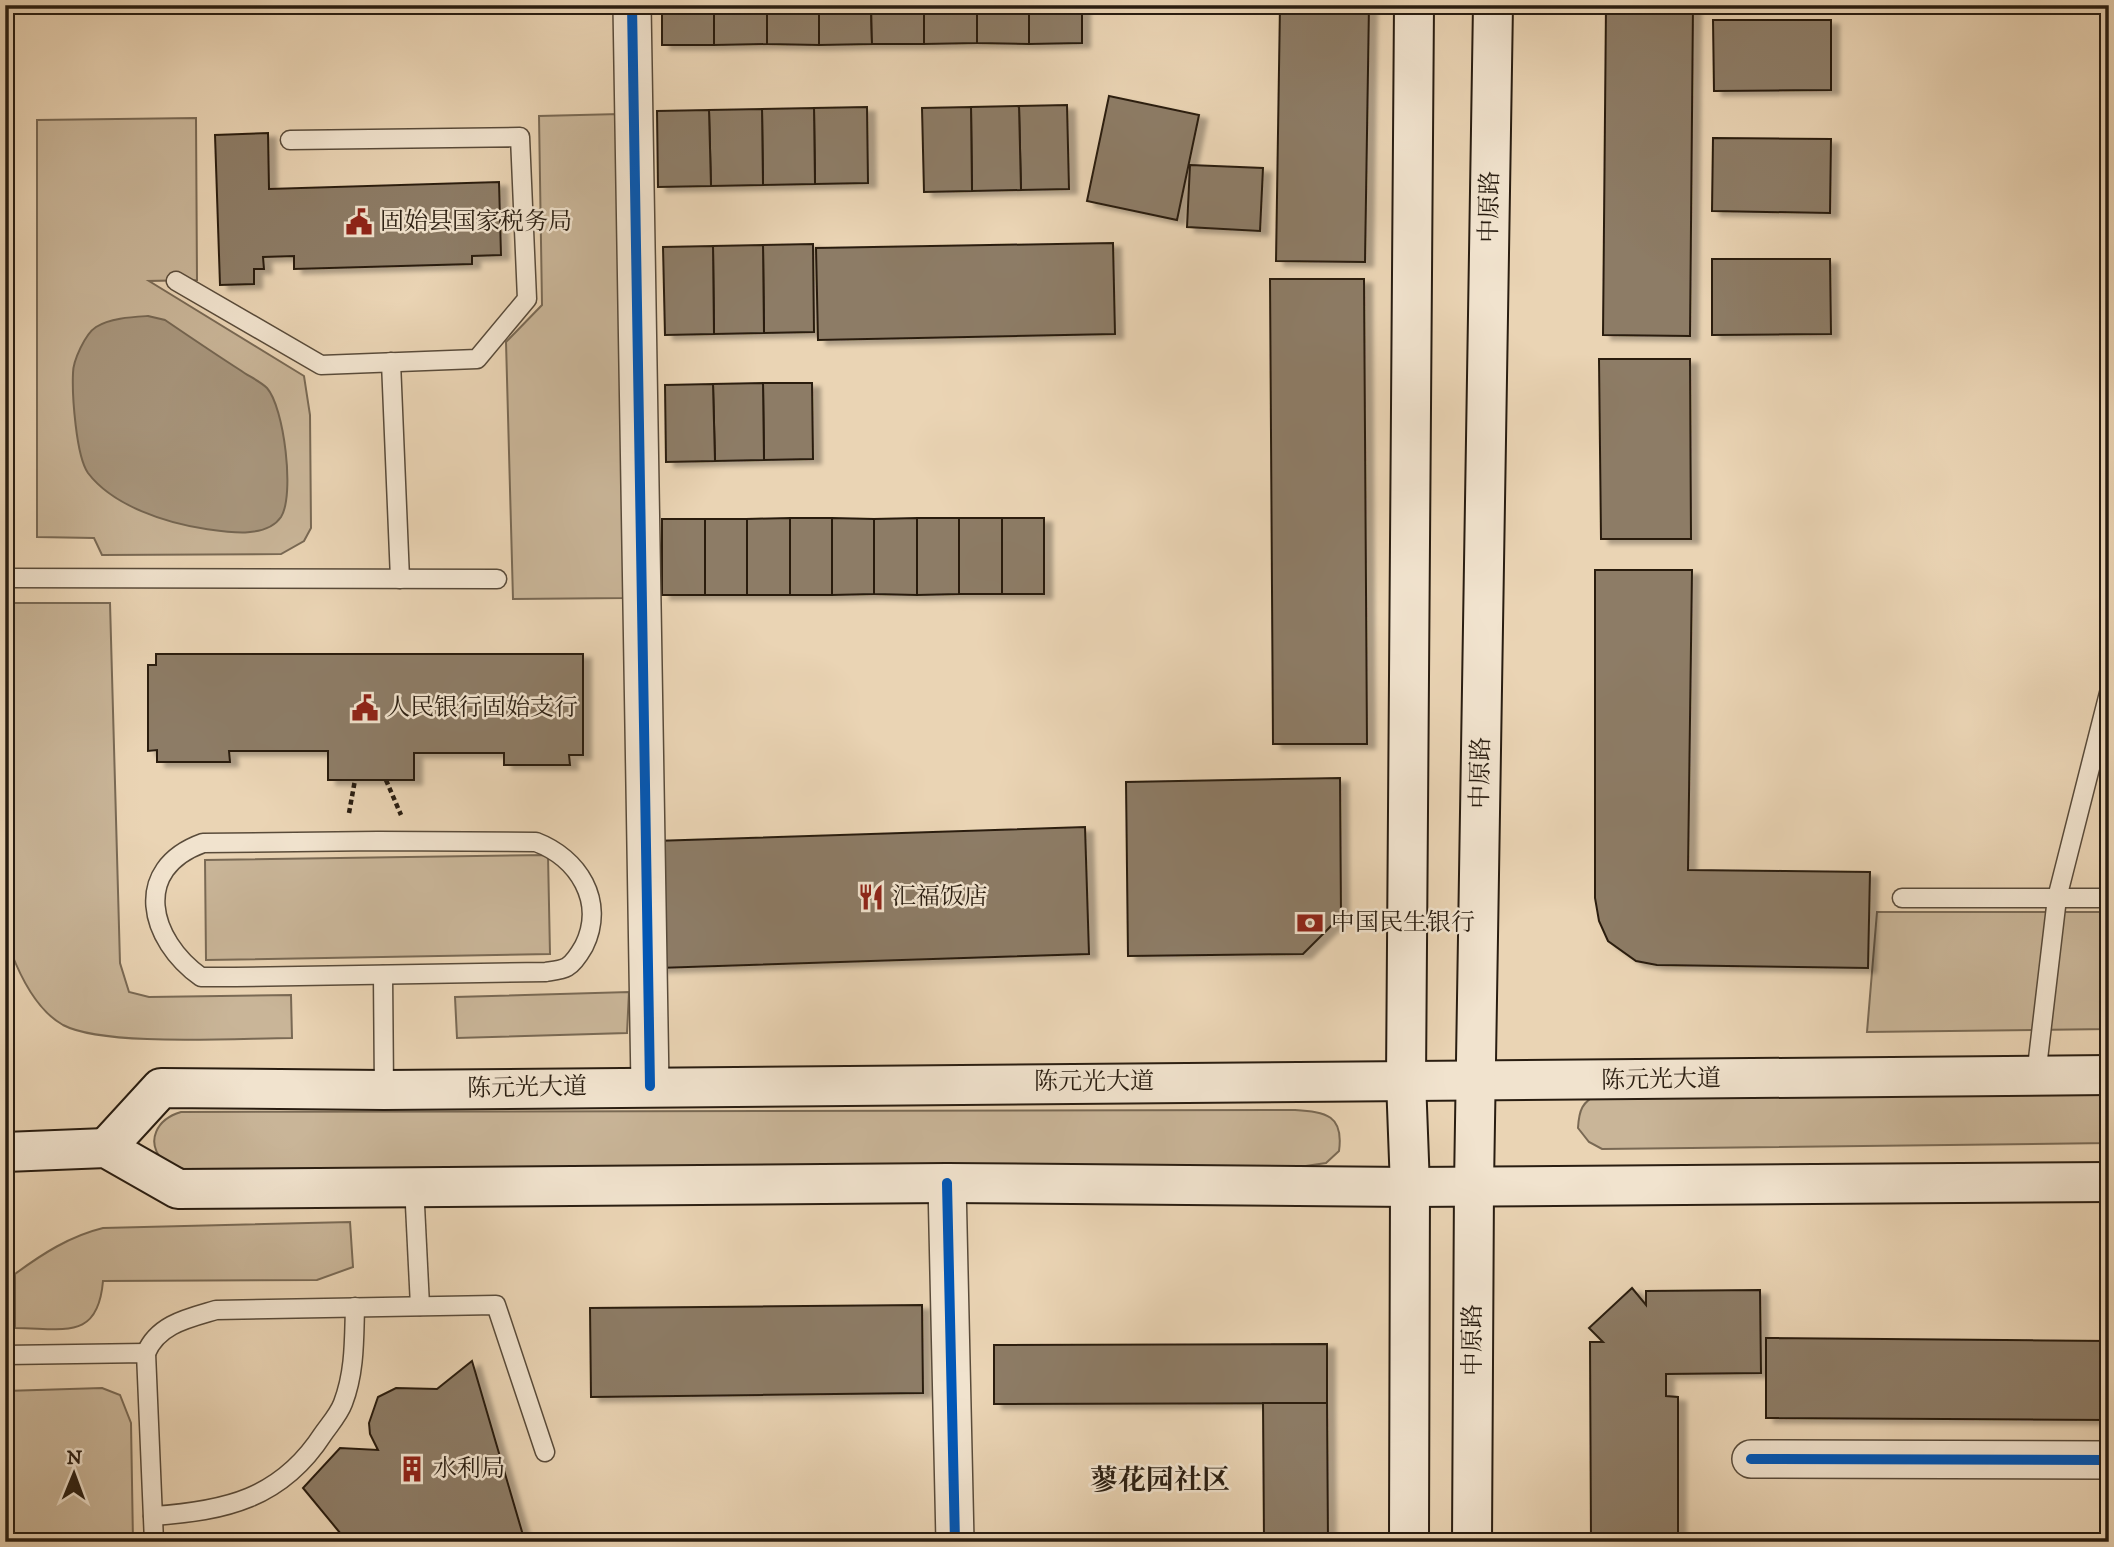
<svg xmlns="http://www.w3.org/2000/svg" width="2114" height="1547" font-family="'IM FELL DW Pica','Noto Serif SC',serif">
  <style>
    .green { fill: #c9b598; stroke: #796954; stroke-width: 2 }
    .water { fill: #a8967d; stroke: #756652; stroke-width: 2 }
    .building { fill: #8d7c66; stroke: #291d11; stroke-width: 2; filter: url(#shadow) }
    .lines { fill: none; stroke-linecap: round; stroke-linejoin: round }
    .lane-casing { stroke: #594b3a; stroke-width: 21 }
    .street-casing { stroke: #594b3a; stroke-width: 40 }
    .secondary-casing { stroke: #291d11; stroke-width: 42 }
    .path { stroke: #291d11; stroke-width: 4.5; stroke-dasharray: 5 3.5; stroke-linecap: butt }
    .lane { stroke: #f1e3ce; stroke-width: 18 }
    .street { stroke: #f1e3ce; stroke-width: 37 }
    .secondary { stroke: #f1e3ce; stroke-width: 38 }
    .cycleway-casing { stroke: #f1e3ce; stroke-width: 15 }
    .cycleway { stroke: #0057b8; stroke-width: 10 }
    .labels { text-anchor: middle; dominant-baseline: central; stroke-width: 5; stroke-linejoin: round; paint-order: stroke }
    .street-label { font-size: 24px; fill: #291d11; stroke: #f1e3ce }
    .poi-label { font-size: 24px; fill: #291d11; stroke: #f1e3ce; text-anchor: start }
    .quarter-label { font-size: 28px; font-weight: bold; fill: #291d11; stroke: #f1e3ce }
  </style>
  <defs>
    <filter id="shadow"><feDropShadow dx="8" dy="4.5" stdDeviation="2" flood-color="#0004"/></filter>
  </defs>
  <rect width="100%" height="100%" fill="#ead4b4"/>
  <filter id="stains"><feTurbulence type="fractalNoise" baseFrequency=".00286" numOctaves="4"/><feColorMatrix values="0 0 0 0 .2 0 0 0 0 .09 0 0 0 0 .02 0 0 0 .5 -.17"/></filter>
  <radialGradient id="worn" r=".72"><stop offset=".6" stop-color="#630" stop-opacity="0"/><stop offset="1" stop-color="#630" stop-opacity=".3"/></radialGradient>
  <g class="green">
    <polygon points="620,114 625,598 513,599 506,342 542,305 539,116"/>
    <polygon points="196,118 197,280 149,281 304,376 310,415 311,528 304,541 281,554 102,555 94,538 37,537 37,120"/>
    <path d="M5,603H110L120,963L129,992L149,997L291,995L292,1038C239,1038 105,1047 63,1025C38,1011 21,978 11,952Z"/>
    <polygon points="548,855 550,954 206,960 205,860"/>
    <polygon points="1877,912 2109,912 2109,1029 1867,1032"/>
    <polygon points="629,992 627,1033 457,1038 455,997"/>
    <path d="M2109,1085V1143L1602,1149L1589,1142L1578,1128C1579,1110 1582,1102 1598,1094Z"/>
    <path d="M1295,1110C1326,1112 1344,1115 1339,1151L1326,1163L1299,1167L184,1169L163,1161C145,1141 157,1119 181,1112Z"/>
    <path d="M350,1222L353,1267L317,1280L103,1281C98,1341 64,1328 15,1328V1274C42,1254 70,1236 103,1228Z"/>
    <polygon points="102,1388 120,1395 131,1423 133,1542 5,1542 5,1391"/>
  </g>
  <path class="water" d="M148,316L165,320C190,337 215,354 240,370C248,376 260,381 267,388C284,407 295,495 281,517C266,539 227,532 206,529C166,523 113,506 88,473C76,456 72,395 73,373C73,361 85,334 96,327C110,318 132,317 148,316Z"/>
  <g class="building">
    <rect x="662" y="5" width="52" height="40"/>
    <polygon points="714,5 767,5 767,44 714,45"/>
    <polygon points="767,5 819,5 819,45 767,44"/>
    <polygon points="819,5 871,5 872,44 819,45"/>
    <polygon points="871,5 924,5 924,44 872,44"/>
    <polygon points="924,5 977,5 977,43 924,44"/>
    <polygon points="977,5 1029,5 1029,44 977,43"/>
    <polygon points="1029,5 1082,5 1082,43 1029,44"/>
    <polygon points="1280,5 1369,5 1365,262 1276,261"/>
    <polygon points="1606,5 1693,5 1690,336 1603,335"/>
    <polygon points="1713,20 1831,20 1831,90 1714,91"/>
    <polygon points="1109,96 1199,115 1177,220 1087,201"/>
    <polygon points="1067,105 1069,189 1021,190 1019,106"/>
    <polygon points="1019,106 1021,190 972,191 971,107"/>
    <polygon points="867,107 868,183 815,184 814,108"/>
    <polygon points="971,107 972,191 924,192 922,108"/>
    <polygon points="814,108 815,184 763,185 762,109"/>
    <polygon points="762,109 763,185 711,186 709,110"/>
    <polygon points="709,110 711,186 658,187 657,111"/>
    <polygon points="268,133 269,189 499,182 501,255 472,256 472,264 294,269 294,256 263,257 264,269 254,269 254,284 220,285 215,135"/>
    <polygon points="1713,138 1831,139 1830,213 1712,211"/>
    <polygon points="1190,165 1263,168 1260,231 1187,227"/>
    <polygon points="1113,243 1115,334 818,340 816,248"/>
    <polygon points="813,244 814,332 764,333 763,245"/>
    <polygon points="763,245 764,333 714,334 713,246"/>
    <polygon points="713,246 714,334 665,335 663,247"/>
    <polygon points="1712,259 1830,259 1831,334 1712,335"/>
    <polygon points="1270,279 1364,279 1367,744 1273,744"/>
    <polygon points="1599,359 1690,359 1691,539 1601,539"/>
    <polygon points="763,383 812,383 813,459 764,460"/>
    <polygon points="763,383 764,460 715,461 713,384"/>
    <polygon points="713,384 715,461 666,462 665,385"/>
    <polygon points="790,518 790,595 747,595 747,519"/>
    <rect x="790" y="518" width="42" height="77"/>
    <polygon points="832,518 874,519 874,594 832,595"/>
    <polygon points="917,518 917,595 874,594 874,519"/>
    <polygon points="917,518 959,518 959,594 917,595"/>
    <rect x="959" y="518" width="43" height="76"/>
    <rect x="1002" y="518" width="42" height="76"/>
    <rect x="662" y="519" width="43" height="76"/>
    <rect x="705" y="519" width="42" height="76"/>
    <polygon points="1595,570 1692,570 1688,870 1870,872 1868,968 1657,965 1636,961 1608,941 1599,921 1595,898"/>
    <polygon points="156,654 583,654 583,755 569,755 570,765 504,765 504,753 414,753 414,780 328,780 328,751 229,751 230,762 157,762 157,750 148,751 148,665 156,665"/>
    <polygon points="1340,778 1341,916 1303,954 1128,956 1126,782"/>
    <polygon points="1085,827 1089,954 658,968 654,841"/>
    <polygon points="1632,1288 1646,1305 1646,1291 1760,1290 1761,1373 1666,1374 1666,1396 1678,1397 1678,1542 1591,1542 1590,1342 1603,1342 1589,1328"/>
    <polygon points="922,1305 923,1393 591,1397 590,1308"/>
    <polygon points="1766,1338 2109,1341 2109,1420 1766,1418"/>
    <polygon points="1327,1344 1327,1403 994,1404 994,1345"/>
    <polygon points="472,1361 525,1542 294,1542 294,1535 341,1534 303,1488 340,1448 378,1450 370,1434 369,1423 378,1397 396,1388 437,1389"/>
    <polygon points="1263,1403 1327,1403 1328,1542 1264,1542"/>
  </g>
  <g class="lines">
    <g class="lane-casing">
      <g id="lane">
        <polyline points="176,281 321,365 477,359 527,299 520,137 290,140"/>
        <polyline points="391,362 400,579"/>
        <polyline points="5,578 497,579"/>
        <path d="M378,841L536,842C578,858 606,901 584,946C580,953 574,963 567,967C562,970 552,971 546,972L235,977H201C149,940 131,869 203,843Z"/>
        <polyline points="1902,898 2109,898"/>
        <polyline points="383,975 384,1090"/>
        <polyline points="2036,1076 2057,898 2109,693"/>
        <polyline points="414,1185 420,1306"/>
        <path d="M146,1353C158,1324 189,1318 216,1310L496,1305L545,1452"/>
        <polyline points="5,1355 146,1353 154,1542"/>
        <path d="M153,1516C225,1511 281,1499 323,1434C330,1424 339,1414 343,1403C355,1372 354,1339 355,1307"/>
      </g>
    </g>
    <g class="street-casing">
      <g id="street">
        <polyline points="632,5 650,1086"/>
        <polyline points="947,1183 955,1542"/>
        <polyline points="1751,1459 2109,1460"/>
      </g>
    </g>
    <g class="secondary-casing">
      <g id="secondary">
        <polyline points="106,1148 161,1088 384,1090 2109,1075"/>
        <polyline points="5,1152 106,1148 178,1189 947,1183 1410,1187 2109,1182"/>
        <polyline points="1409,1542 1410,1187 1406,1080 1414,5"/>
        <polyline points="1472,1542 1474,1185 1493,5"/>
      </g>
    </g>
    <g class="path">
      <polyline points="386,780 401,815"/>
      <polyline points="349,813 355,780"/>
    </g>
    <use href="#lane" class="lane"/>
    <use href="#street" class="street"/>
    <use href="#secondary" class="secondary"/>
    <g class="cycleway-casing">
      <g id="cycleway">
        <polyline points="632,5 650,1086"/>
        <polyline points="947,1183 955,1542"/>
        <polyline points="1751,1459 2109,1460"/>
      </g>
    </g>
    <use href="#cycleway" class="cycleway"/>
  </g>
  <defs>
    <g id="civic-bare" transform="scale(2.1)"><path d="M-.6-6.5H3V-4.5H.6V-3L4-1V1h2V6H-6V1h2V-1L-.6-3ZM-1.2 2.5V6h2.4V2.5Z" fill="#8f2418" stroke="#f1e3ce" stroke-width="2.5" paint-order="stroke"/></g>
    <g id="restaurant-bare" transform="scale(2.1)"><path d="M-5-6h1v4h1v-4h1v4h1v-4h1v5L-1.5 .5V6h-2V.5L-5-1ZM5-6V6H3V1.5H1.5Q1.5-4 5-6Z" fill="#8f2418" stroke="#f1e3ce" stroke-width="2.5" paint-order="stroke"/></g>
    <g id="bank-bare" transform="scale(2.1)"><path d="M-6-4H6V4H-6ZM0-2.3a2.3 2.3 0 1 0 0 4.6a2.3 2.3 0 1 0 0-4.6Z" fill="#8f2418" stroke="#f1e3ce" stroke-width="2.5" paint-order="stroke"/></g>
    <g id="building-bare" transform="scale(2.1)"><path d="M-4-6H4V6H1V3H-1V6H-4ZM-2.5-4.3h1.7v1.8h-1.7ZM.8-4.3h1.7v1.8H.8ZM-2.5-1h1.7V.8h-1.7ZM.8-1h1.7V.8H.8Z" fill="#8f2418" stroke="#f1e3ce" stroke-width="2.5" paint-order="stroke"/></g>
  </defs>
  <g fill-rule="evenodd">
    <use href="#civic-bare" x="359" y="222"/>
    <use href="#civic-bare" x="365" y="708"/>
    <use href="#restaurant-bare" x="871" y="897"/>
    <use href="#bank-bare" x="1310" y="923"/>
    <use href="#building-bare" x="412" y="1469"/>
  </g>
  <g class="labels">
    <g class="street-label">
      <text transform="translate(1490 207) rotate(-89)">中原路</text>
      <text transform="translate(1481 773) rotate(-89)">中原路</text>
      <text transform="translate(1661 1080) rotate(-1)">陈元光大道</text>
      <text x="1094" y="1082">陈元光大道</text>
      <text transform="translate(527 1088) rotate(-1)">陈元光大道</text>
      <text transform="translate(1473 1340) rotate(-90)">中原路</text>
    </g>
    <g class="poi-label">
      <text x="380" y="222">固始县国家税务局</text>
      <text x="386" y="708">人民银行固始支行</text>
      <text x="892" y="897">汇福饭店</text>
      <text x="1331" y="923">中国民生银行</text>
      <text x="433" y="1469">水利局</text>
    </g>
    <g class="quarter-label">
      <text x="1160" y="1480">蓼花园社区</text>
    </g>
  </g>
  <rect width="2114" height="1547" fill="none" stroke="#ead4b4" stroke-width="28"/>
  <rect x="7" y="7" width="2100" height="1533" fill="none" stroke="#291d11" stroke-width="3.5"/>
  <rect x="14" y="14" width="2086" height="1519" fill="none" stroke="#291d11" stroke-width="2"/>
  <g transform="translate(74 1474) rotate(1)" stroke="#f1e3ce" stroke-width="5" paint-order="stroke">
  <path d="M0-5L12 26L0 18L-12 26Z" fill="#291d11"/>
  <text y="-10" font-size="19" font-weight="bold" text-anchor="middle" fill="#291d11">N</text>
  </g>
  <rect width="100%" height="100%" filter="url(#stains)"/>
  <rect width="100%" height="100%" fill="url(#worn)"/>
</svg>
